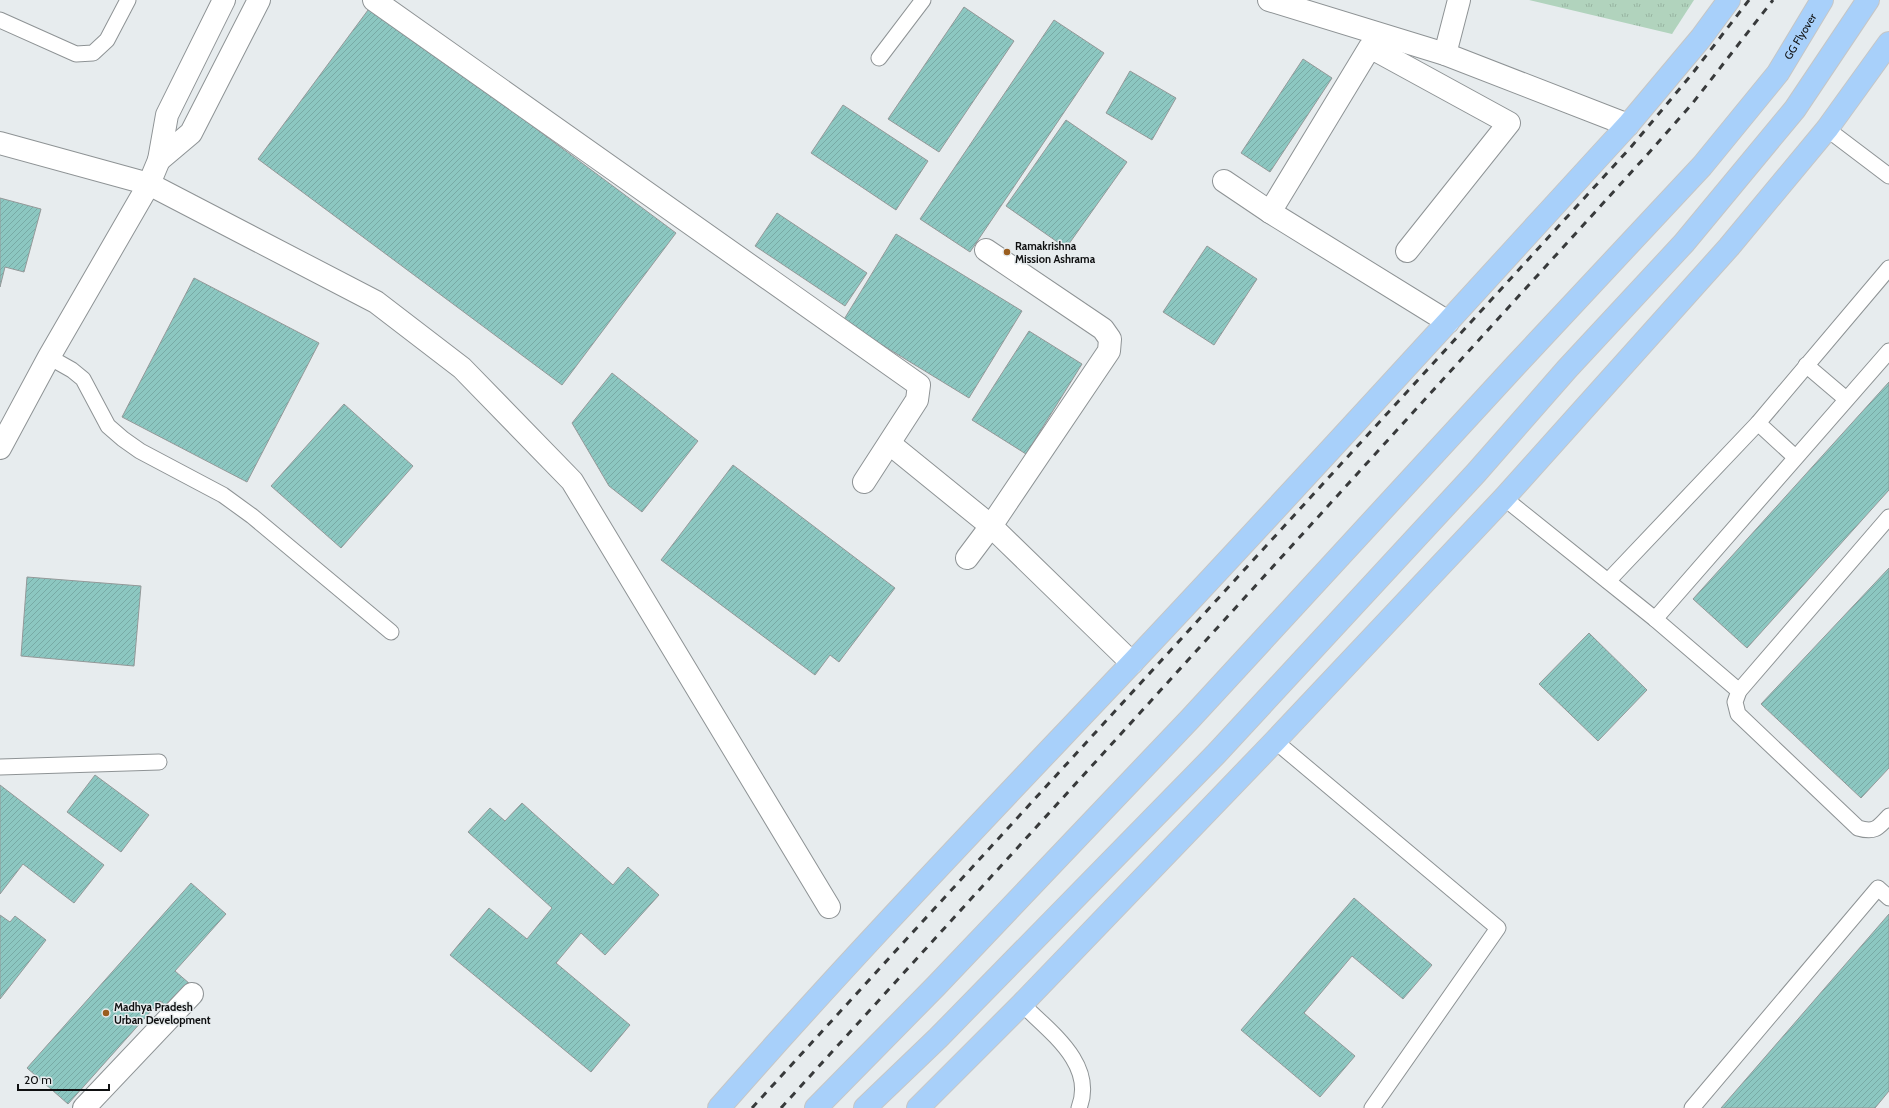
<svg xmlns="http://www.w3.org/2000/svg" width="1889" height="1108" font-family="Cabin,sans-serif">
  <style>
    .grass { fill: url(#grass-tufts) }
    .building { fill: url(#building-hatch); stroke: #949999 }
    .lines { fill: none; stroke-linecap: round; stroke-linejoin: round }
    .service-casing { stroke: #8e9395; stroke-width: 17 }
    .minor-casing { stroke: #8e9395; stroke-width: 24 }
    .tertiary-casing { stroke: #8e9395; stroke-width: 24 }
    .primary-casing { stroke: #c5c6c6; stroke-width: 24 }
    .service { stroke: #fff; stroke-width: 15 }
    .minor { stroke: #fff; stroke-width: 22 }
    .tertiary { stroke: #fff; stroke-width: 22 }
    .primary { stroke: #a8d0fa; stroke-width: 22 }
    .rail { stroke: #383a3b; stroke-width: 3; stroke-dasharray: 7 7; stroke-linecap: butt }
    .poi-dot { fill: #9a5e1f; stroke: #e7ecee; stroke-width: 1.5 }
    .labels { text-anchor: middle; dominant-baseline: central; stroke-width: 3; stroke-linejoin: round; paint-order: stroke }
    .street-label { font-size: 11px; fill: #0f1011; stroke: #e7ecee }
    .poi-label { font-size: 11px; font-weight: bold; fill: #0f1011; stroke: #e7ecee; text-anchor: start }
  </style>
  <defs>
    <pattern id="grass-tufts" width="24" height="20" patternUnits="userSpaceOnUse"><rect width="24" height="20" fill="#b1d3bd"/><path d="M3 7l-1-3M5 7V3M7 7l1-3M15 17l-1-3M17 17v-4M19 17l1-3" fill="none" stroke="#97b4a1"/></pattern>
    <pattern id="building-hatch" width="6" height="6" patternUnits="userSpaceOnUse"><rect width="6" height="6" fill="#8cc7c1"/><path d="M-1 1l2-2M0 6l6-6M5 7l2-2" fill="none" stroke="#78aaa5"/></pattern>
  </defs>
  <rect width="100%" height="100%" fill="#e7ecee"/>
  <polygon class="grass" points="1529,0 1694,0 1672,34"/>
  <g class="building">
    <polygon points="371,6 676,233 562,385 258,159"/>
    <polygon points="964,7 1014,41 939,152 888,119"/>
    <polygon points="1054,20 1104,53 970,252 920,219"/>
    <polygon points="1303,59 1332,78 1270,172 1241,153"/>
    <polygon points="1130,71 1176,98 1152,140 1106,113"/>
    <polygon points="843,105 928,161 896,210 811,153"/>
    <polygon points="1066,120 1127,162 1066,248 1006,206"/>
    <polygon points="0,198 41,209 24,272 5,267 0,287"/>
    <polygon points="777,213 867,273 845,306 755,246"/>
    <polygon points="896,234 1022,311 969,398 843,321"/>
    <polygon points="1207,246 1257,279 1214,345 1163,312"/>
    <polygon points="194,278 319,343 247,482 122,417"/>
    <polygon points="1029,331 1082,364 1026,454 972,420"/>
    <polygon points="612,373 698,441 642,512 609,486 572,423"/>
    <polygon points="1889,382 1889,490 1747,648 1693,599"/>
    <polygon points="344,404 413,466 341,548 271,486"/>
    <polygon points="733,465 895,588 839,662 830,655 815,675 661,560"/>
    <polygon points="1889,568 1889,768 1861,798 1761,704"/>
    <polygon points="27,577 141,586 134,666 21,656"/>
    <polygon points="1589,633 1647,690 1598,741 1539,684"/>
    <polygon points="95,775 149,815 121,852 67,812"/>
    <polygon points="0,785 104,865 74,903 23,864 0,894"/>
    <polygon points="522,803 613,885 628,867 659,895 605,955 581,933 556,963 630,1025 591,1072 450,955 489,908 527,939 552,908 468,832 490,808 505,821"/>
    <polygon points="191,883 226,914 175,971 190,984 169,1008 160,1001 68,1104 27,1068"/>
    <polygon points="1354,898 1432,965 1403,999 1352,956 1304,1013 1355,1056 1320,1097 1241,1030"/>
    <polygon points="1889,914 1889,1091 1875,1108 1721,1108"/>
    <polygon points="0,915 10,922 15,916 46,940 0,999"/>
  </g>
  <g class="lines">
    <g class="service-casing">
      <g id="service">
        <polyline points="0,20 76,54 93,53 107,40 128,0"/>
        <polyline points="879,58 923,0"/>
        <polyline points="1827,129 1889,176"/>
        <polyline points="49,357 72,370 83,379 108,426 123,439 140,451 223,495 252,516 391,632"/>
        <polyline points="1806,365 1846,399"/>
        <polyline points="1758,423 1795,457"/>
        <polyline points="1504,498 1655,619 1739,691"/>
        <path d="M1889,517L1739,691L1735,702L1738,714L1858,828C1875,833 1878,828 1889,816"/>
        <polyline points="1608,581 1758,423 1889,268"/>
        <polyline points="1655,619 1889,351"/>
        <polyline points="1275,741 1498,928 1372,1108"/>
        <polyline points="0,767 159,762"/>
        <path d="M1022,1004C1050,1032 1096,1064 1079,1108"/>
        <polyline points="1692,1108 1878,888 1889,898"/>
      </g>
    </g>
    <g class="minor-casing">
      <g id="minor">
        <polyline points="374,0 919,385 917,400 864,482"/>
        <polyline points="1269,0 1445,54 1628,125"/>
        <polyline points="1445,54 1459,0"/>
        <polyline points="0,143 149,184 376,302 462,368 572,481 829,907"/>
        <polyline points="1224,181 1270,212 1448,322"/>
        <polyline points="1270,212 1370,47 1509,123 1407,251"/>
        <polyline points="890,444 991,526 1132,663"/>
        <polyline points="967,558 991,526 1109,351 1110,339 1103,329 986,250"/>
        <polyline points="84,1108 192,994"/>
      </g>
    </g>
    <g class="tertiary-casing">
      <g id="tertiary">
        <polyline points="159,160 191,133 259,0"/>
        <polyline points="0,448 49,357 149,184 159,160 167,115 224,0"/>
      </g>
    </g>
    <g class="primary-casing">
      <g id="primary">
        <path d="M719,1108C852,956 992,811 1131,664C1299,486 1463,305 1628,125L1701,38L1729,0"/>
        <path id="s1" d="M816,1108L936,986L1190,719L1516,365L1702,166L1778,73L1822,0"/>
        <polyline points="865,1108 938,1038 1216,754 1476,473 1567,369 1684,243 1795,109 1868,0"/>
        <polyline points="918,1108 1022,1004 1275,741 1504,498 1729,247 1827,129 1889,43"/>
      </g>
    </g>
    <use href="#service" class="service"/>
    <use href="#minor" class="minor"/>
    <use href="#tertiary" class="tertiary"/>
    <use href="#primary" class="primary"/>
    <g class="rail">
      <polyline points="752,1108 1631,147 1692,74 1749,0"/>
      <polyline points="781,1108 1646,156 1692,104 1773,0"/>
    </g>
  </g>
  <g class="poi-dot">
    <circle cx="1007" cy="252" r="4"/>
    <circle cx="106" cy="1013" r="4"/>
  </g>
  <g class="labels">
    <g class="street-label">
      <text stroke="none"><textPath href="#s1" startOffset="1456">GG Flyover</textPath></text>
    </g>
    <g class="poi-label">
      <text x="1015" y="246">Ramakrishna<tspan x="1015" dy="13">Mission Ashrama</tspan></text>
      <text x="114" y="1007">Madhya Pradesh<tspan x="114" dy="13">Urban Development</tspan></text>
    </g>
  </g>
  <path d="M18 1084v6h91v-6" fill="none" stroke="#0f1011" stroke-width="2"/>
  <text x="24" y="1084" font-size="12" fill="#0f1011" stroke="#e7ecee" stroke-width="3" paint-order="stroke">20 m</text>
</svg>
